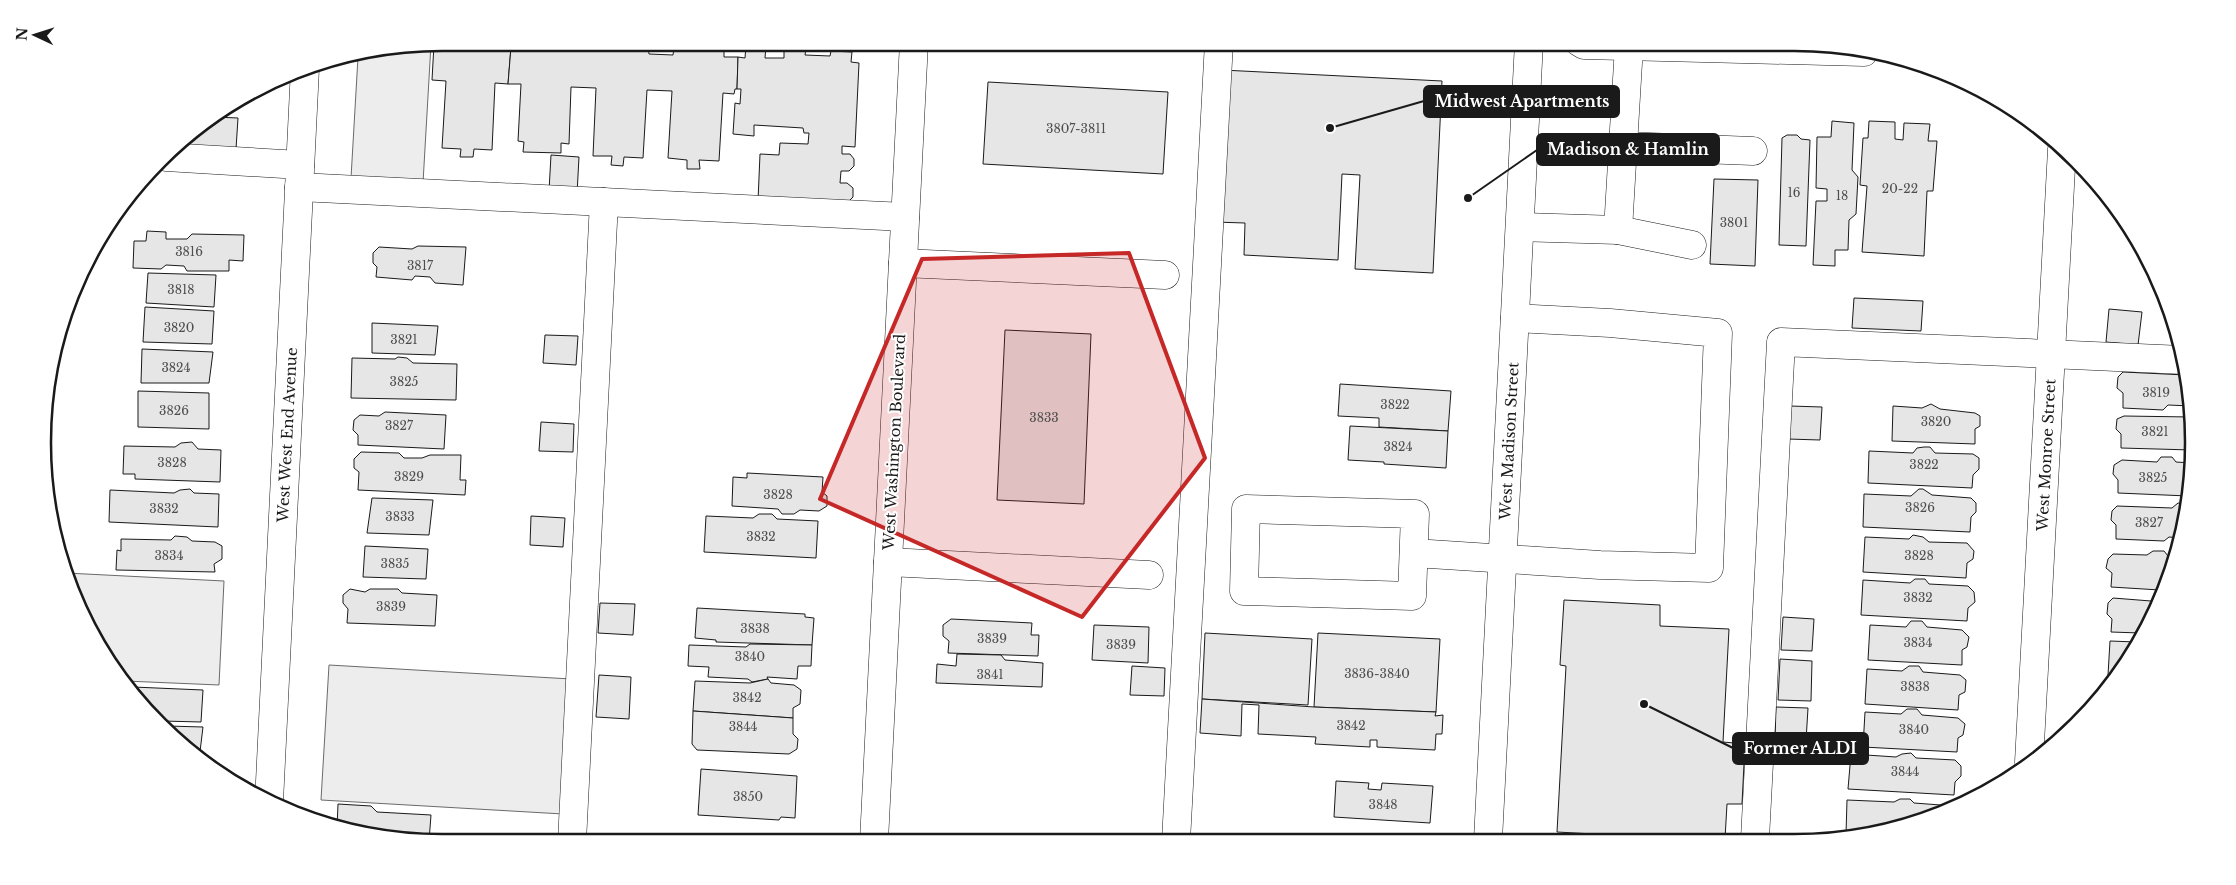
<svg xmlns="http://www.w3.org/2000/svg" width="2236" height="885" font-family="'Libre Baskerville',serif">
  <style>
    .green { fill: #ededed; stroke: #6a6a6a }
    .building { fill: #e6e6e6; stroke: #1a1a1a }
    .lines { fill: none; stroke-linecap: round; stroke-linejoin: round }
    .minor-casing { stroke: #1a1a1a; stroke-width: 29 }
    .major-casing { stroke: #1a1a1a; stroke-width: 29 }
    .minor { stroke: #fff; stroke-width: 28 }
    .major { stroke: #fff; stroke-width: 28 }
    .marked { fill: #c62828; fill-opacity: 0.2; stroke: #c62828; stroke-width: 4; stroke-linejoin: round }
    .labels { text-anchor: middle; dominant-baseline: central; stroke-width: 4; stroke-linejoin: round; paint-order: stroke }
    .number-label { font-size: 12px; fill: #4d4d4d }
    .street-label { font-size: 15px; fill: #1a1a1a; stroke: #fff }
    .rim { fill: none; stroke: #1a1a1a; stroke-width: 2.5 }
    .leader { fill: none; stroke: #1a1a1a; stroke-width: 2 }
    .callout-dot { fill: #1a1a1a; stroke: #fff; stroke-width: 2 }
    .callout { fill: #1a1a1a; stroke: #1a1a1a; stroke-width: 2 }
    .callout-label { font-size: 16px; text-anchor: middle; font-weight: bold; fill: #fff }
  </style>
  <rect width="100%" height="100%" fill="#fff"/>
  <g class="green">
    <polygon points="431,44 423,183 351,178 358,57"/>
    <path d="M66,573L224,581L219,685L125,681C98,652 78,611 66,573Z"/>
    <polygon points="329,665 571,679 563,814 321,800"/>
  </g>
  <g class="building">
    <polygon points="445,42 497,42 497,46 511,47 508,84 495,83 492,150 474,149 473,157 460,157 461,149 442,148 446,81 432,80 434,44 445,45"/>
    <polygon points="521,42 572,42 573,50 597,51 599,42 614,42 617,45 644,42 648,46 649,54 673,55 674,48 679,44 688,44 692,50 704,50 710,45 719,45 724,51 724,57 738,57 737,89 735,89 734,94 723,93 719,161 699,160 700,169 687,169 687,160 668,158 672,91 647,90 643,158 624,157 623,166 611,165 612,156 593,156 596,88 571,87 569,144 561,143 561,153 523,152 524,142 518,141 521,84 508,84 511,47 521,47"/>
    <polygon points="746,45 766,46 765,58 784,58 784,48 806,49 805,55 830,56 831,51 852,52 851,62 859,63 855,147 842,146 842,154 850,154 854,159 854,166 849,171 841,171 840,183 847,183 853,188 853,197 848,202 758,201 760,154 779,155 780,143 808,144 809,133 804,133 803,128 754,125 754,136 733,134 735,103 740,104 741,89 737,89 738,57 745,58"/>
    <polygon points="1222,70 1442,81 1433,273 1355,269 1360,175 1342,174 1338,260 1244,255 1245,223 1214,222"/>
    <polygon points="988,82 1168,92 1163,174 983,164"/>
    <polygon points="214,117 238,118 236,149 182,146 183,139"/>
    <polygon points="1832,121 1854,123 1852,170 1858,177 1856,214 1849,220 1848,250 1835,250 1835,266 1813,265 1816,201 1827,201 1827,189 1816,188 1817,137 1831,137"/>
    <polygon points="1869,121 1895,122 1895,139 1903,140 1904,123 1930,124 1928,141 1937,141 1933,191 1927,191 1924,256 1862,252 1867,186 1860,185 1863,138 1868,138"/>
    <polygon points="1787,135 1797,135 1801,139 1810,140 1806,246 1779,245 1782,138"/>
    <polygon points="551,155 579,157 577,194 549,191"/>
    <polygon points="1714,179 1758,180 1755,266 1710,264"/>
    <polygon points="147,231 166,232 166,239 187,239 192,234 244,235 243,261 229,260 229,271 187,271 184,266 166,265 161,269 133,268 134,241 146,241"/>
    <polygon points="418,246 466,247 463,285 435,283 430,277 415,276 412,280 376,277 377,267 373,263 373,253 379,247 412,249"/>
    <polygon points="148,273 216,275 214,307 146,303"/>
    <polygon points="1854,298 1923,301 1921,331 1852,328"/>
    <polygon points="145,307 214,311 212,344 143,342"/>
    <polygon points="2109,309 2142,312 2138,345 2106,342"/>
    <polygon points="372,323 438,326 435,355 372,353"/>
    <polygon points="1005,330 1091,334 1084,504 997,500"/>
    <polygon points="545,335 578,336 576,365 543,363"/>
    <polygon points="142,349 213,352 209,383 141,383"/>
    <polygon points="398,357 407,358 413,363 457,364 456,400 351,398 352,358 395,359"/>
    <polygon points="2123,372 2186,375 2191,406 2168,405 2163,410 2123,408 2123,393 2117,388 2118,377"/>
    <polygon points="1340,384 1451,391 1448,431 1379,427 1379,418 1338,416"/>
    <polygon points="138,391 209,393 209,429 138,427"/>
    <polygon points="1931,404 1940,409 1975,413 1980,416 1980,426 1975,429 1975,444 1892,441 1893,406 1922,408"/>
    <polygon points="1790,406 1822,407 1820,440 1788,439"/>
    <polygon points="385,412 446,415 444,449 358,445 358,435 353,430 354,420 360,415 379,416"/>
    <polygon points="2124,416 2191,417 2192,450 2121,448 2121,434 2116,429 2117,419"/>
    <polygon points="541,422 574,424 573,452 539,451"/>
    <polygon points="1350,426 1448,431 1446,468 1384,464 1384,462 1348,460"/>
    <polygon points="192,442 198,449 221,450 220,482 135,479 135,474 123,474 124,446 175,447 181,443"/>
    <polygon points="1924,447 1930,447 1935,453 1973,454 1979,458 1979,469 1973,475 1972,488 1868,483 1869,451 1913,453 1917,448"/>
    <polygon points="361,452 399,453 404,458 422,458 430,455 461,455 460,480 466,480 465,495 358,490 359,472 354,468 354,459"/>
    <polygon points="2161,457 2172,457 2176,462 2192,463 2188,496 2118,493 2118,480 2113,474 2114,465 2122,460 2157,462"/>
    <polygon points="747,473 823,477 822,492 827,496 827,506 819,511 800,510 794,514 782,514 778,509 732,506 733,477 747,478"/>
    <polygon points="190,489 194,493 219,494 218,527 109,522 110,490 174,493 180,490"/>
    <polygon points="1919,489 1923,489 1932,495 1971,498 1976,503 1976,512 1971,517 1970,532 1863,527 1864,494 1911,496"/>
    <polygon points="372,498 433,500 429,535 367,533"/>
    <polygon points="2178,503 2187,504 2181,538 2169,537 2164,541 2116,539 2116,525 2111,520 2112,511 2117,506 2172,508"/>
    <polygon points="759,514 772,514 777,519 818,521 816,558 704,552 706,516 753,518"/>
    <polygon points="531,516 565,518 563,547 530,545"/>
    <polygon points="1913,535 1923,537 1929,542 1967,543 1974,551 1973,559 1967,563 1966,578 1863,572 1865,537 1909,539"/>
    <polygon points="175,536 187,537 192,541 215,542 222,546 222,559 214,564 215,572 116,570 117,550 121,551 121,539 171,540"/>
    <polygon points="365,546 428,549 426,579 363,577"/>
    <polygon points="2153,551 2164,551 2168,556 2175,556 2160,590 2111,587 2112,573 2106,568 2108,559 2113,554 2147,555"/>
    <polygon points="1915,579 1925,579 1929,584 1968,586 1974,592 1975,602 1968,608 1967,621 1861,615 1863,580 1910,583"/>
    <polygon points="350,589 365,592 370,589 398,589 402,593 437,595 435,626 347,623 348,609 343,603 343,595"/>
    <polygon points="2113,598 2151,601 2156,598 2140,633 2111,632 2112,619 2107,614 2108,603"/>
    <polygon points="1564,600 1660,605 1660,626 1729,629 1723,742 1745,744 1742,804 1727,804 1725,839 1685,839 1557,832 1566,666 1560,665"/>
    <polygon points="600,603 635,604 633,635 598,633"/>
    <polygon points="697,608 805,614 805,617 814,618 812,645 716,642 716,640 695,638"/>
    <polygon points="1783,617 1814,619 1812,651 1781,650"/>
    <polygon points="951,619 1032,623 1031,635 1039,635 1038,656 948,653 949,641 943,636 943,625"/>
    <polygon points="1911,621 1922,621 1927,627 1962,630 1969,637 1967,647 1962,650 1962,665 1868,660 1870,625 1906,627"/>
    <polygon points="1094,625 1149,627 1148,663 1092,660"/>
    <polygon points="1205,633 1312,639 1308,705 1202,699"/>
    <polygon points="1318,633 1440,639 1436,712 1314,707"/>
    <polygon points="2110,641 2136,642 2126,664 2116,676 2108,675"/>
    <polygon points="750,644 812,645 811,666 798,666 797,679 767,677 768,679 752,682 748,679 708,677 709,667 688,666 689,645 746,647"/>
    <polygon points="957,654 1001,655 1005,660 1043,663 1042,687 936,683 937,664 956,666"/>
    <polygon points="1780,659 1812,661 1811,701 1778,700"/>
    <polygon points="1132,666 1165,668 1164,696 1130,695"/>
    <polygon points="1909,666 1919,666 1923,672 1960,675 1966,680 1965,692 1959,695 1958,710 1865,704 1867,669 1902,671"/>
    <polygon points="599,675 631,677 629,719 596,717"/>
    <polygon points="768,679 771,683 794,685 801,690 800,704 793,708 793,718 693,711 695,681 750,683"/>
    <polygon points="133,687 203,690 201,722 162,721"/>
    <polygon points="1202,699 1314,707 1436,712 1435,716 1443,715 1442,734 1436,734 1435,750 1377,747 1377,740 1370,740 1370,747 1315,744 1316,737 1258,734 1259,705 1242,704 1241,736 1200,733"/>
    <polygon points="1776,707 1808,708 1806,741 1775,740"/>
    <polygon points="1907,709 1917,709 1922,715 1958,718 1965,724 1963,735 1958,738 1957,752 1863,747 1865,712 1901,714"/>
    <polygon points="693,711 793,718 793,734 798,739 797,749 789,754 697,750 692,744"/>
    <polygon points="167,726 203,727 199,760"/>
    <polygon points="1911,753 1916,758 1955,760 1961,766 1961,776 1955,782 1954,795 1848,789 1851,754 1896,757 1902,754"/>
    <polygon points="701,769 797,776 795,818 781,817 779,820 698,815"/>
    <polygon points="1336,781 1369,783 1368,789 1381,790 1382,783 1433,786 1430,823 1334,817"/>
    <polygon points="1900,799 1910,799 1914,803 1954,806 1860,835 1846,834 1847,800 1894,802"/>
    <polygon points="338,804 371,806 377,812 431,815 429,841 337,828"/>
    <polygon points="1548,835 1631,840 1548,840"/>
  </g>
  <g class="lines">
    <g class="minor-casing">
      <g id="minor">
        <polyline points="1579,42 1584,45 1864,52"/>
        <polyline points="1623,146 1629,46"/>
        <polyline points="166,157 300,165"/>
        <polyline points="299,187 905,217"/>
        <polyline points="1520,227 1618,230 1692,245"/>
        <polyline points="1618,230 1623,146 1753,151"/>
        <polyline points="903,263 1165,275"/>
        <polygon points="1246,509 1415,514 1412,596 1244,591"/>
        <polyline points="1414,553 1600,565 1709,568 1718,333 1610,323 1515,318"/>
        <polyline points="888,562 1149,575"/>
        <polyline points="2029,762 2062,149"/>
        <polyline points="269,802 305,68"/>
        <polyline points="1755,839 1781,342 2183,360"/>
        <polyline points="874,841 914,42"/>
        <polyline points="1176,841 1219,42"/>
        <polyline points="572,842 604,202"/>
      </g>
    </g>
    <g class="major-casing">
      <polyline id="major" points="1488,840 1529,42"/>
    </g>
    <use href="#minor" class="minor"/>
    <use href="#major" class="major"/>
  </g>
  <path class="marked" d="M1129,253L1205,458L1082,617L820,499L922,259Z"/>
  <g class="labels">
    <g class="number-label">
      <text x="1076" y="128">3807-3811</text>
      <text x="1900" y="188">20-22</text>
      <text x="1794" y="192">16</text>
      <text x="1842" y="195">18</text>
      <text x="1734" y="222">3801</text>
      <text x="189" y="251">3816</text>
      <text x="420" y="265">3817</text>
      <text x="181" y="289">3818</text>
      <text x="179" y="327">3820</text>
      <text x="404" y="339">3821</text>
      <text x="176" y="367">3824</text>
      <text x="404" y="381">3825</text>
      <text x="2156" y="392">3819</text>
      <text x="1395" y="404">3822</text>
      <text x="174" y="410">3826</text>
      <text x="1044" y="417">3833</text>
      <text x="1936" y="421">3820</text>
      <text x="399" y="425">3827</text>
      <text x="2155" y="431">3821</text>
      <text x="1398" y="446">3824</text>
      <text x="172" y="462">3828</text>
      <text x="1924" y="464">3822</text>
      <text x="409" y="476">3829</text>
      <text x="2153" y="477">3825</text>
      <text x="778" y="494">3828</text>
      <text x="1920" y="507">3826</text>
      <text x="164" y="508">3832</text>
      <text x="400" y="516">3833</text>
      <text x="2149" y="522">3827</text>
      <text x="761" y="536">3832</text>
      <text x="169" y="555">3834</text>
      <text x="1919" y="555">3828</text>
      <text x="395" y="563">3835</text>
      <text x="1918" y="597">3832</text>
      <text x="391" y="606">3839</text>
      <text x="755" y="628">3838</text>
      <text x="992" y="638">3839</text>
      <text x="1918" y="642">3834</text>
      <text x="1121" y="644">3839</text>
      <text x="750" y="656">3840</text>
      <text x="1377" y="673">3836-3840</text>
      <text x="990" y="674">3841</text>
      <text x="1915" y="686">3838</text>
      <text x="747" y="697">3842</text>
      <text x="1351" y="725">3842</text>
      <text x="743" y="726">3844</text>
      <text x="1914" y="729">3840</text>
      <text x="1905" y="771">3844</text>
      <text x="748" y="796">3850</text>
      <text x="1383" y="804">3848</text>
    </g>
    <g class="street-label">
      <text transform="translate(287 435) rotate(-87)">West West End Avenue</text>
      <text transform="translate(1509 441) rotate(-87)">West Madison Street</text>
      <text transform="translate(894 442) rotate(-87)">West Washington Boulevard</text>
      <text transform="translate(2046 455) rotate(-87)">West Monroe Street</text>
    </g>
  </g>
  <path d="M0 0H2236V885H0ZM442 51H1794A391 391 0 0 1 2185 442V443A391 391 0 0 1 1794 834H442A391 391 0 0 1 51 443V442A391 391 0 0 1 442 51Z" fill="#fff" fill-rule="evenodd"/>
  <path class="rim" d="M442 51H1794A391 391 0 0 1 2185 442V443A391 391 0 0 1 1794 834H442A391 391 0 0 1 51 443V442A391 391 0 0 1 442 51Z"/>
  <path class="leader" d="M1330 128L1424 101M1468 198L1537 150M1644 704L1733 748"/>
  <g class="callout-dot">
    <circle cx="1330" cy="128" r="5"/>
    <circle cx="1468" cy="198" r="5"/>
    <circle cx="1644" cy="704" r="5"/>
  </g>
  <g class="callout">
    <rect x="1424" y="86" width="195" height="31" rx="5"/>
    <rect x="1537" y="134" width="182" height="31" rx="5"/>
    <rect x="1733" y="733" width="135" height="31" rx="5"/>
  </g>
  <g class="callout-label">
    <text x="1522" y="107">Midwest Apartments</text>
    <text x="1628" y="155">Madison &amp; Hamlin</text>
    <text x="1800" y="754">Former ALDI</text>
  </g>
  <g transform="translate(35 35) rotate(274)" stroke="#ffffff" stroke-width="4" paint-order="stroke">
  <path d="M0-4L9 19L0 12L-9 19Z" fill="#1a1a1a"/>
  <text y="-8" font-size="14" font-weight="bold" text-anchor="middle" fill="#1a1a1a">N</text>
  </g>
</svg>
